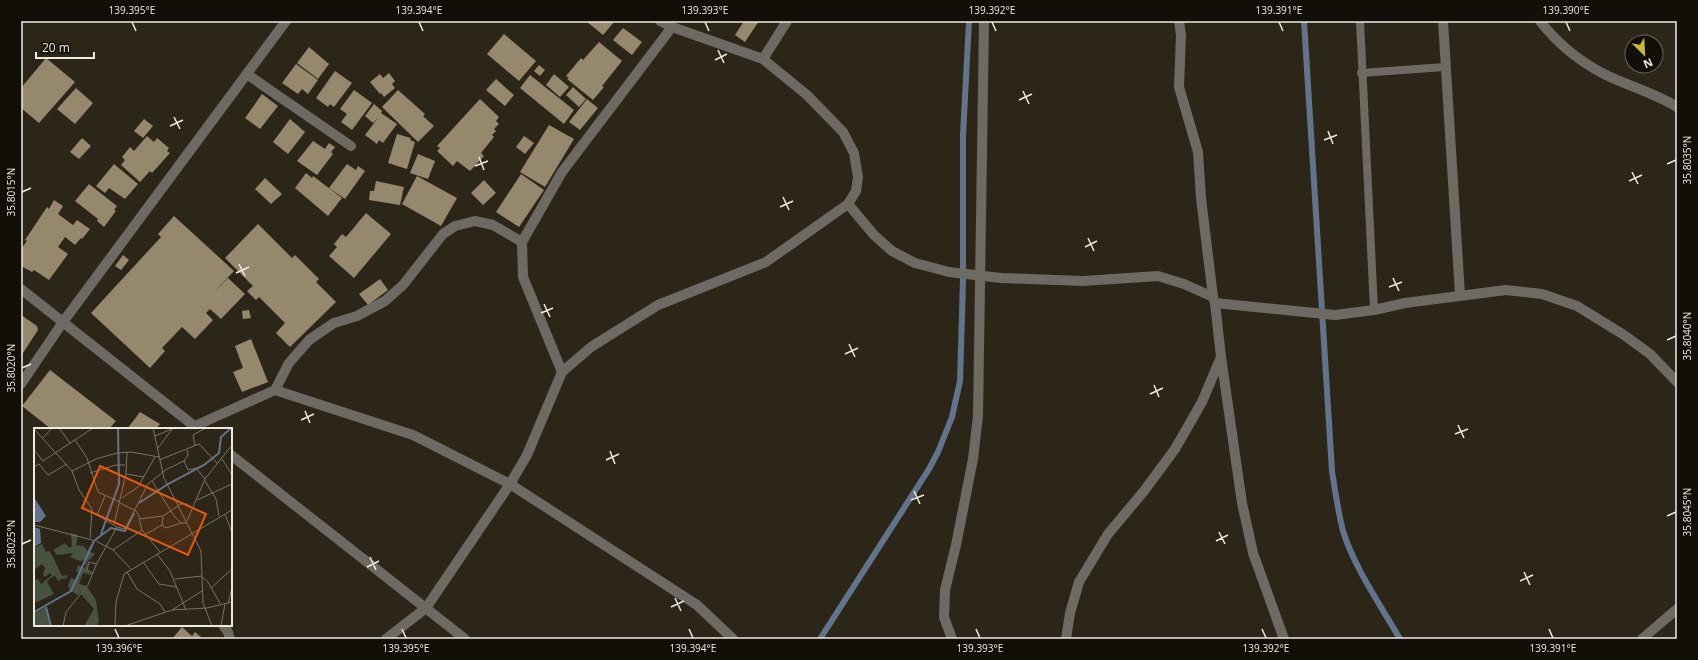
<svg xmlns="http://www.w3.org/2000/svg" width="1698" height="660" font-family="'Open Sans',sans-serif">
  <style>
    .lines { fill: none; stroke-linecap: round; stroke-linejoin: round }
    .stream { stroke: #62748c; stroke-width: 6 }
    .building { fill: #95886c }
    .service { stroke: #6e6a63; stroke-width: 8 }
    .minor { stroke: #6e6a63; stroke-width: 10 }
    .tertiary { stroke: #6e6a63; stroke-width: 10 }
    .ticks { fill: none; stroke: #efeae1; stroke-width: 1.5 }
    .inset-river { fill: none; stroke: #62748c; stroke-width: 2 }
    .inset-road { fill: none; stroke: #7a7468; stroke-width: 1 }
    .view { fill: #e8590c; fill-opacity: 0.15; stroke: #e8590c; stroke-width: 2 }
    .inset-edge { fill: none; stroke: #efeae1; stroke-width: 2 }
    .neatline { fill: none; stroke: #efeae1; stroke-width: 1.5 }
    .ticks-label { font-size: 10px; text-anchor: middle; fill: #efeae1 }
  </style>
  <rect width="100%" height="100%" fill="#2c2618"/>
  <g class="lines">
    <g class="stream">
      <path d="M1304,21L1332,471C1335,491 1338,511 1343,531C1354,567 1381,606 1400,639"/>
      <polyline points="820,639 929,469 938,452 952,417 960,381 963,281 963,135 969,21"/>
    </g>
  </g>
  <g class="building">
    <polygon points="586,21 615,21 603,35"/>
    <polygon points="744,21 759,21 745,42 735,35"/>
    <polygon points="623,28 642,42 632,55 613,40"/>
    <polygon points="504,34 536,61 519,81 487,54"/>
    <polygon points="599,42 622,61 602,86 604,87 593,100 567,79 569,78 566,76 581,58 583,60"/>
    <polygon points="309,47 329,64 318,79 297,63"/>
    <polygon points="46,58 75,82 39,123 21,108 21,88"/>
    <polygon points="296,64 318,80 308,94 302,89 298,94 282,83"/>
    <polygon points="539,65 545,70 540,76 534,71"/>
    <polygon points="335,71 352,83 334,107 330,104 328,107 316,98"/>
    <polygon points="389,73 395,81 392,84 395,88 384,97 381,93 380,94 370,82 380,74 383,78"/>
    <polygon points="554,74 569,87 560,97 546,85"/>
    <polygon points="530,75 574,110 564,124 520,88"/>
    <polygon points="496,79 514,95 505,106 486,90"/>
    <polygon points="573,87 586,99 579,107 566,95"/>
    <polygon points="76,88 93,103 75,124 57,109"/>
    <polygon points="354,90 372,103 352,130 341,122 347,114 340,109"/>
    <polygon points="398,90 425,114 423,116 434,126 418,142 382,107"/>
    <polygon points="262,94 278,106 260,129 245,118"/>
    <polygon points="480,99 499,117 496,121 499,124 494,129 496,131 492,135 494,137 481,153 484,156 470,171 457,161 453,166 437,151 440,148 437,146"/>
    <polygon points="587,99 598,108 580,130 569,122"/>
    <polygon points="374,104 382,111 381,113 397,124 383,143 379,140 377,144 365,135 378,118 373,123 365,116"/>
    <polygon points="144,119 153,126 143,138 134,131"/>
    <polygon points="290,119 305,132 288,154 273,142"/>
    <polygon points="549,125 574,139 545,187 520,172"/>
    <polygon points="397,134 411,138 410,140 415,142 407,169 388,163"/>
    <polygon points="147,136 154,142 157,138 169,148 167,151 170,153 152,173 150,171 140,182 121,165 125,160 122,157 130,147 134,151"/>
    <polygon points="524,136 534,143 525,154 516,147"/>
    <polygon points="82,138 91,146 79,159 70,152"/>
    <polygon points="313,141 325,149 329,143 335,147 331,152 333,154 317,175 297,161"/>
    <polygon points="418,154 435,161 428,179 410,173"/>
    <polygon points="114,164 138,184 125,199 109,188 105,193 96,186"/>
    <polygon points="347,164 356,170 358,166 365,171 345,199 329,188"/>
    <polygon points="306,173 312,178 313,176 342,198 328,216 295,188"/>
    <polygon points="521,174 544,190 519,227 496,212"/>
    <polygon points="417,176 457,198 441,226 402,204"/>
    <polygon points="265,178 282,194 271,204 255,189"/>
    <polygon points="484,180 496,193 483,205 471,193"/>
    <polygon points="376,181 404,187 400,205 369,200 370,191 374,191"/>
    <polygon points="89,184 117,206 114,210 116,211 104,227 97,221 98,219 75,201"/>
    <polygon points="54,200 63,206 58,214 73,225 77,220 90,229 82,239 81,238 75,245 65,237 58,247 68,254 49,280 34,270 32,272 21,266 21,249 27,241 25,240 47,207 49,209"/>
    <polygon points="366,213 391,234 354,278 329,256 337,247 334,244 342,234 346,237"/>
    <polygon points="174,216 234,271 214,292 228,278 245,294 221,319 210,309 206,313 213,320 195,339 182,327 162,348 165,351 150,368 91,313 161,237 158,234"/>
    <polygon points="258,224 292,258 295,255 319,279 316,282 336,302 290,347 276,333 285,323 259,297 256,300 247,291 253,286 225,258"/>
    <polygon points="123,255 129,260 121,270 115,266"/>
    <polygon points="380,279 388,290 368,305 359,294"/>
    <polygon points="249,310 251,318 243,319 242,311"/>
    <polygon points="21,315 37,326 38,330 21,356"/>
    <polygon points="251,339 268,382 242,392 233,372 243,368 235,346"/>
    <polygon points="50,370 116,421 109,429 51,429 22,406"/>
    <polygon points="140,412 160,424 156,429 127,429"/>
    <polygon points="182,627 192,636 195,632 203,639 172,639"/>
  </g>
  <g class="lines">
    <g class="service">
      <polyline points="1360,21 1374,310"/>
      <polyline points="1361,73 1445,67"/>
    </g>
    <g class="minor">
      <polyline points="1179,21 1181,35 1179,87 1198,152 1201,198 1213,297 1215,303 1221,357 1242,503 1253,553 1284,639"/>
      <polyline points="1443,21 1460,295"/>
      <polyline points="763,59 787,21"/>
      <polyline points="248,75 351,146"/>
      <polyline points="848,204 874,235 892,251 915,263 949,272 1001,278 1083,281 1158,276 1184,284 1213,297"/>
      <polyline points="1215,303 1335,315 1374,310 1405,303 1506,290 1542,294 1577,306 1624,335 1650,354 1677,382"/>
      <polyline points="63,322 286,21"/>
      <polyline points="562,372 523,277 522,242 562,172 672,27"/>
      <polyline points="275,390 289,363 309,340 334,323 357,316 385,301 403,285 443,234 455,226 475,221 493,225 522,242"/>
      <polyline points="195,426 275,390 413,435 510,484 697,605 733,639"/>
      <polyline points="223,625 228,632 230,639"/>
      <polyline points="386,639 426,608 510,484 527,455 562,372 591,347 658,305 766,262 848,204 856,191 858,177 854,153 843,132 807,95 763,59 672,27 660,21"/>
      <polyline points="952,639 944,617 945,590 956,545 973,459 978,416 984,21"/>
      <polyline points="1066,639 1070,613 1079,582 1108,534 1144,491 1175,449 1202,402 1221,357"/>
      <polyline points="1642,639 1677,609"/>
    </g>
    <g class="tertiary">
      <path d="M1540,21C1557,43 1579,61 1604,74C1628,86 1655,93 1677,107"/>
      <polyline points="21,289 198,429"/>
      <polyline points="21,384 63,322"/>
      <polyline points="231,455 465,639"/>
    </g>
  </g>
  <path class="ticks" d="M132,22L136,31M419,22L423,31M705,22L709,31M992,22L996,31M1279,22L1283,31M1566,22L1570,31M718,50L724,63M715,60L727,54M1023,91L1029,104M1019,100L1032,94M174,117L180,129M170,126L183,120M1328,131L1333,144M1324,140L1337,135M479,157L484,170M1667,164L1676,160M475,166L488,161M1632,172L1638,184M1629,181L1642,175M22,192L31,188M783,197L789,210M780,207L793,201M1088,238L1094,251M1085,247L1097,241M239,264L245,276M236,273L249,267M1393,278L1399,291M1389,287L1402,282M544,304L550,317M541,313L553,308M1667,340L1676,336M849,344L855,357M845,354L858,348M22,368L31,364M1154,385L1159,397M1150,394L1163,388M305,411L310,423M301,420L314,414M1458,425L1464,438M1455,434L1468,429M610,451L615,464M606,460L619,454M914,491L920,504M911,500L924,495M1667,516L1676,512M1219,532L1225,544M1216,541L1228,535M22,544L31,540M370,557L376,570M367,567L379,561M1524,572L1530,585M1520,581L1533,575M675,598L681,611M671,607L684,601M115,629L119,638M402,629L406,638M689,629L693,638M976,629L980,638M1262,629L1266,638M1549,629L1553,638"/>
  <g transform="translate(34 428)">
    <rect width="198" height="198" fill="#2c2618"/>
    <path d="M37,105L44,107L42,117L50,118L53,123L60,113L55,123L61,126L52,135H54L52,141L58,147L49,145L45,156L53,158L44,167L37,163L41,155L36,163L34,157L37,150L43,152L47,143L42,144L44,137L51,140L52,132L46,133L36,129L39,125L23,127L19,122L31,115L35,120L38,118ZM8,116L12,124L15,123L19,129L28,148L33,147V150L26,151L25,154L21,148L16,150L13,154L20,166L3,174L0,173V152L4,151L7,156L18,147L16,145L11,149L9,146L11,140L8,136L0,142V120ZM53,159L62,172L65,194L62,198H50L60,181L47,166ZM12,179L16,198H0V185Z" fill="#475240"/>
    <path d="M0,69L12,88L6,94H0ZM0,99L6,101L7,115L0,119Z" fill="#62748c"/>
    <path class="inset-river" d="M105,75L134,56L170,37L185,25L187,9L197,0M67,106L85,56L84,0M61,112L77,100L91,103L100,85M12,179L17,198M0,184L37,163L60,113"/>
    <path class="inset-road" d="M25,0L36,15M119,0L130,50L167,123L169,175L178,198M0,1L38,43L45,62L58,81L56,110M121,8L140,0M9,10L18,0M41,12L53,30L64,64L86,74M161,18L159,7L172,0M124,20L139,0M0,22L9,33L59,0M188,31L198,47M125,32L165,16L184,36M150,33L154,42L162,40L171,51M0,39L5,36L14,47L33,36M38,43L62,31L83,25L97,24L125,29M56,45L82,37H91M92,46L93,24M118,53L140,88L147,95H153M171,53L182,71L185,88M88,70L104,59L121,29M163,72L198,56M86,75L102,83L106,90M191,86L198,105M63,87L71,68M153,93L171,51L198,17M80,96L92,46L110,49M0,97L62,113L79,122L97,141M128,97L132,100L147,95M83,99L91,101L114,56L133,41L150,33L154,27L153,22M112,106L128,97L129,89M79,122L108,102M126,124L108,102L105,91L129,88L147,76H153L157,79M123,126L136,143L152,182M109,134L125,156L143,159M93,144L103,161L126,176L131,184M59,145L53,142L55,134L62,136M168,149L174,154L187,177M141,151L168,148M177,160L198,141M194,175L198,160M138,182L168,163M29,198L32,184L54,157L63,135L83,99L58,84M81,198L82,174L90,146L198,82M91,198L138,182L173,180L198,174M187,198L191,176"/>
    <path class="view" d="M66,38L172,86L154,127L48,80Z"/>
    <rect width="198" height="198" class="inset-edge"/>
  </g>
  <rect width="1698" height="660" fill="none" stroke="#120f09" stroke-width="44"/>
  <g transform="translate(1644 54) rotate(156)"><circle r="19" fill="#120f09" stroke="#6a675f"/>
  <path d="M0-3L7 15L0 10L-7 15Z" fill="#c7bb3b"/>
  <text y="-6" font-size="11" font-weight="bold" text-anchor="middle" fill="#efeae1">N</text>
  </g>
  <path d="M36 52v6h58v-6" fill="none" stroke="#efeae1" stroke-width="2"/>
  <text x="42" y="52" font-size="12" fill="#efeae1" stroke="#120f09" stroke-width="3" paint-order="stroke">20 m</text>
  <rect x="22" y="22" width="1654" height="616" class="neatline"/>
  <g class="ticks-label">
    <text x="132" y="14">139.395°E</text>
    <text x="419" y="14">139.394°E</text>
    <text x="705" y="14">139.393°E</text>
    <text x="992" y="14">139.392°E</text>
    <text x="1279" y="14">139.391°E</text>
    <text x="1566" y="14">139.390°E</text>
    <text transform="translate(1687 160) rotate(-90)" y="4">35.8035°N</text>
    <text transform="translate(11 192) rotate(-90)" y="4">35.8015°N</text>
    <text transform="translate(1687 336) rotate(-90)" y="4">35.8040°N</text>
    <text transform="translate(11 368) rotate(-90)" y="4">35.8020°N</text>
    <text transform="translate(1687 512) rotate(-90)" y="4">35.8045°N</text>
    <text transform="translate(11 544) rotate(-90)" y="4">35.8025°N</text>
    <text x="119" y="652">139.396°E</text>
    <text x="406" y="652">139.395°E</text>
    <text x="693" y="652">139.394°E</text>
    <text x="980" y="652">139.393°E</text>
    <text x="1266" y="652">139.392°E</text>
    <text x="1553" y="652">139.391°E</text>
  </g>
</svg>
